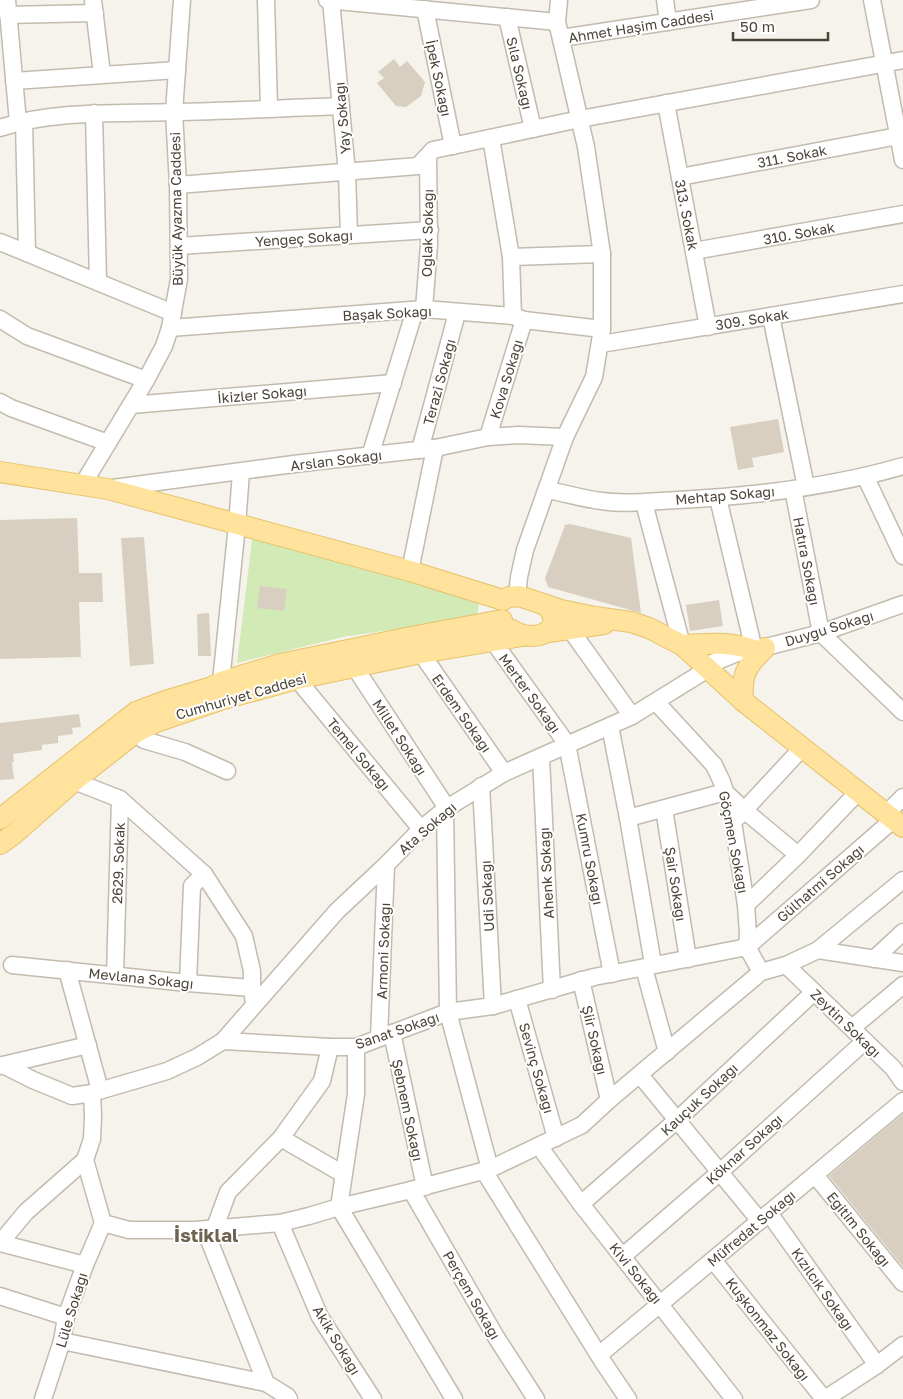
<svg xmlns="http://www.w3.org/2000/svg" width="903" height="1399" font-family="'Golos Text',sans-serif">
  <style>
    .green { fill: #d2eab5 }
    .building { fill: #d8cfc1 }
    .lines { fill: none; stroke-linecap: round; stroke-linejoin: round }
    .minor-casing { stroke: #c2bbae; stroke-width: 19 }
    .major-casing { stroke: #e6c16a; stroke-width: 22 }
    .minor { stroke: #fff; stroke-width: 16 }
    .major { stroke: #ffe39c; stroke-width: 20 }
    .labels { text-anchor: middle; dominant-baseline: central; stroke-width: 4; stroke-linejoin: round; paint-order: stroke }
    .street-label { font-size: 14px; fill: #4b4439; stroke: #fff }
    .district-label { font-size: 19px; font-weight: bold; fill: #6e6250; stroke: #fff }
  </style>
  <rect width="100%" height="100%" fill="#f6f3ec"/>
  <polygon class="green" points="266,539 479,602 477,617 343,637 237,663 252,540"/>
  <g class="building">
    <polygon points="394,59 400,67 407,61 425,82 421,96 406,107 396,106 377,83 384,78 378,72"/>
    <polygon points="778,419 784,452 752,458 754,467 738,470 730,427"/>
    <polygon points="77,518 79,573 102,573 103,602 79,602 81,657 0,659 0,520"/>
    <polygon points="570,524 631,538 641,613 548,587 545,578 564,528 565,525"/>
    <polygon points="144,537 154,664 130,666 121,538"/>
    <polygon points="260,586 287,589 284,611 257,608"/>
    <polygon points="719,600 723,626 690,631 686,605"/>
    <polygon points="209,613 211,656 198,656 197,614"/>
    <polygon points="79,714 81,727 72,728 73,734 58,736 58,743 42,745 42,750 13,754 14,762 12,762 14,779 0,780 0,723"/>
    <polygon points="903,1114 903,1267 829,1176"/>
  </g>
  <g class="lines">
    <g class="minor-casing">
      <g id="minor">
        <polyline points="7,0 18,122"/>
        <polyline points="93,0 102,74"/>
        <polyline points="266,0 269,108"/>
        <polyline points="327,0 557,22"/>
        <polyline points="331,0 347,173 349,235"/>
        <polyline points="665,0 668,22"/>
        <polyline points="872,0 903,160"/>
        <polyline points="425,9 453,146"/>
        <polyline points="8,15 95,13"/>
        <polyline points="507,17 533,129"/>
        <polyline points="561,38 811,0"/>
        <polyline points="14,81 177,70"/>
        <polyline points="666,103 708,327"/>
        <polyline points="94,113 98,282"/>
        <polyline points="24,121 27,253"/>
        <path d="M0,128C53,110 118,114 173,112C229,111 285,108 341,106"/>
        <polyline points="491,138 511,257 513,316"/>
        <polyline points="680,177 903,135"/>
        <polyline points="178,185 418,166 433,150 580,119 903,60"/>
        <polyline points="0,242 173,313"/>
        <polyline points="179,246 430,230"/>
        <polyline points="694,251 903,214"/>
        <polyline points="511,257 602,254"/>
        <polyline points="424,309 429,245 428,156"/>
        <polyline points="771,316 806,487"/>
        <polyline points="0,319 27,336 146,380"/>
        <polyline points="170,328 424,309 513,316 524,320 602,329"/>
        <polyline points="601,344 903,294"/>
        <polyline points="0,402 11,408 108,443"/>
        <polyline points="131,405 393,383"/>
        <polyline points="488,437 524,320"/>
        <polyline points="420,450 457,313"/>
        <polyline points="370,456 415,310"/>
        <polyline points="865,476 903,556"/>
        <polyline points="83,484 146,380 164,346 170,328 179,279 178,185 174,112 182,0"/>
        <polyline points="113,488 294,464 435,448 488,437 518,435 565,437"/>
        <polyline points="793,489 821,633 903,712"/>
        <path d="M547,490C565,493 584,499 602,501C627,505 653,501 678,500C753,496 831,487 903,466"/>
        <polyline points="718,498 754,650"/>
        <polyline points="644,503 682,645"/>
        <polyline points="410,571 435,448"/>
        <polyline points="517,596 519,577 525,550 565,437 594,377 602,329 602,254 586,147 557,22 559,0"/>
        <polyline points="570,629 632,716"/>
        <polyline points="493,641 567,744 612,974"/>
        <polyline points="421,653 504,773"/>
        <polyline points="354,666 447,808"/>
        <polyline points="705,666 737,653 754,650 821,633 903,604"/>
        <polyline points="297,679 421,829"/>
        <polyline points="221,682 237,525 241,472"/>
        <polyline points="656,702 714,765 722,782 729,803 733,822 746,905 748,933 747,947"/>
        <polyline points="610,726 628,818 653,964"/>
        <polyline points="135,733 144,740 185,752 227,771"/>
        <polyline points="541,757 552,990"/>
        <polyline points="74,781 120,799 115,975"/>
        <polyline points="481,786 493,1006"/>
        <polyline points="120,799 204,874 244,936 252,971 252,988"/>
        <polyline points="445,809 448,1012 490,1169"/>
        <polyline points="664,809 688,959"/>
        <polyline points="886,814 903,797"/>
        <polyline points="738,817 803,747"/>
        <polyline points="628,818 725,792 744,810 798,855"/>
        <polyline points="746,905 798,855 858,792"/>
        <polyline points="747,947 894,819"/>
        <polyline points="818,950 903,963"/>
        <polyline points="874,959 903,932"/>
        <polyline points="12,965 188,983 252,988 254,1005"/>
        <polyline points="786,965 893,1068 903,1082"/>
        <polyline points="644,968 667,1052"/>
        <polyline points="67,970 100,1090"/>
        <polyline points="581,980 609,1100"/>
        <polyline points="188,983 192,886 204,874"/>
        <polyline points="517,999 556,1138"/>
        <polyline points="852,1028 903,985"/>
        <polyline points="392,1033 425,1187"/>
        <polyline points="379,1038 386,865"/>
        <polyline points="223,1041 337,911 386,865 421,829 447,808 504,773 632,716 708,669"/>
        <polyline points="356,1047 356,1094 339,1207 454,1399"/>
        <polyline points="3,1065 88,1045"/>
        <polyline points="0,1066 3,1065 33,1080 72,1096 92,1093 167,1071 197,1057 223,1041 330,1047 356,1047 448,1012 493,1006 594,977 747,947 761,972"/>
        <polyline points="640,1075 760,1221"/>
        <polyline points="92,1093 93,1116 92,1139 85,1160 103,1223 129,1230 195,1230 280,1223 309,1216 339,1207 411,1190 490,1169 582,1125 609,1100 761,972 786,965 818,950 903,880"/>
        <polyline points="281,1138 343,1174"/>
        <polyline points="539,1146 581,1204 734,1399"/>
        <polyline points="484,1171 603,1362 628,1399"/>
        <polyline points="815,1175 903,1283"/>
        <polyline points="411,1190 496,1337 536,1399"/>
        <polyline points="581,1204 677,1120 814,992"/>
        <polyline points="769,1213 877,1365"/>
        <polyline points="280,1223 320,1317 373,1399"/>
        <polyline points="205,1230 266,1383 287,1396 289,1399"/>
        <polyline points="214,1230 228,1192 281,1138 322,1081 330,1047"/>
        <polyline points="623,1256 720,1172 865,1041"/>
        <polyline points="713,1260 824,1399"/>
        <polyline points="85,1265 0,1243 26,1212 85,1160"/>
        <polyline points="0,1296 66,1317"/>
        <polyline points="62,1341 266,1383"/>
        <polyline points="599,1355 903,1101"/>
        <polyline points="43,1399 62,1341 66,1317 85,1265 103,1223"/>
        <polyline points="825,1399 877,1365 903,1345"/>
      </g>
    </g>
    <g class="major-casing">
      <g id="major">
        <polyline points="0,472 108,489 410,571 503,600 509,597 519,596 561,610 595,617 631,622 649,628 682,645 743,701 903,827"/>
        <path d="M512,630C537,646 568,627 546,606"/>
        <polyline points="549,632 604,624"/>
        <path d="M682,645C707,644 730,641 754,650"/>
        <path d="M743,701C741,675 746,666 765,648"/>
        <polyline points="0,819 136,712 165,701 212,687 221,682 280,664 406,638 502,620"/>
        <polyline points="0,844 14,834 74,781 135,733 156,722 220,700 297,679 421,653 522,636"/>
      </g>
    </g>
    <use href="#minor" class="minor"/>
    <use href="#major" class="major"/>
  </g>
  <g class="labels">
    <g class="street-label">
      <text transform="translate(641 26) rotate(-9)">Ahmet Haşim Caddesi</text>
      <text transform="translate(520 73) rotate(77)">Sıla Sokağı</text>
      <text transform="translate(439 78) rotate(78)">İpek Sokağı</text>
      <text transform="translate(342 118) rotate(-95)">Yay Sokağı</text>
      <text transform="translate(792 156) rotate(-11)">311. Sokak</text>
      <text transform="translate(176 209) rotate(-91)">Büyük Ayazma Caddesi</text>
      <text transform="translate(687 215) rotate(79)">313. Sokak</text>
      <text transform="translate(427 233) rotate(-89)">Oğlak Sokağı</text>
      <text transform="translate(799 233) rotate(-10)">310. Sokak</text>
      <text transform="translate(304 238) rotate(-4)">Yengeç Sokağı</text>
      <text transform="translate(387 313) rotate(-3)">Başak Sokağı</text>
      <text transform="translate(752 319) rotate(-9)">309. Sokak</text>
      <text transform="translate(506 379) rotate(-73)">Kova Sokağı</text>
      <text transform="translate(439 382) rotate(-75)">Terazi Sokağı</text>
      <text transform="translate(262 394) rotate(-5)">İkizler Sokağı</text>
      <text transform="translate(336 460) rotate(-7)">Arslan Sokağı</text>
      <text transform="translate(725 495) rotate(-5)">Mehtap Sokağı</text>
      <text transform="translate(807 561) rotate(79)">Hatıra Sokağı</text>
      <text transform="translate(829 628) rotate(-17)">Duygu Sokağı</text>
      <text transform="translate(530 693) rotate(54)">Merter Sokağı</text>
      <text transform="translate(241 696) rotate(-16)">Cumhuriyet Caddesi</text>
      <text transform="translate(462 713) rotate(55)">Erdem Sokağı</text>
      <text transform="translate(400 737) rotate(57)">Millet Sokağı</text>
      <text transform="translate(359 754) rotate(50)">Temel Sokağı</text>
      <text transform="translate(427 828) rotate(-41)">Ata Sokağı</text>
      <text transform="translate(734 842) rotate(79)">Göçmen Sokağı</text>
      <text transform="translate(590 859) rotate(79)">Kumru Sokağı</text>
      <text transform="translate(118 863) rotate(-88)">2629. Sokak</text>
      <text transform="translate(546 873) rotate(-93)">Ahenk Sokağı</text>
      <text transform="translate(820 883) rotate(-41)">Gülhatmi Sokağı</text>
      <text transform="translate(676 884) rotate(81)">Şair Sokağı</text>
      <text transform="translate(487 896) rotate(-93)">Udi Sokağı</text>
      <text transform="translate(383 951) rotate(-88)">Armoni Sokağı</text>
      <text transform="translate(141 978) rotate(6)">Mevlana Sokağı</text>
      <text transform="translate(846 1023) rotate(44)">Zeytin Sokağı</text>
      <text transform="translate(397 1030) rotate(-19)">Sanat Sokağı</text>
      <text transform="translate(595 1040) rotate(77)">Şiir Sokağı</text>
      <text transform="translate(537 1068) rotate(74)">Sevinç Sokağı</text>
      <text transform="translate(699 1099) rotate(-43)">Kauçuk Sokağı</text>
      <text transform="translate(408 1110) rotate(78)">Şebnem Sokağı</text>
      <text transform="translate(744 1149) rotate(-42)">Köknar Sokağı</text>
      <text transform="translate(751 1228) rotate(-40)">Müfredat Sokağı</text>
      <text transform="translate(859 1229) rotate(51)">Eğitim Sokağı</text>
      <text transform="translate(636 1273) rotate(51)">Kivi Sokağı</text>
      <text transform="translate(823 1289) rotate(55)">Kızılcık Sokağı</text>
      <text transform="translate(472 1295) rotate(60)">Perçem Sokağı</text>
      <text transform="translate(71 1310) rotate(-73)">Lüle Sokağı</text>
      <text transform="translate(768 1329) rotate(52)">Kuşkonmaz Sokağı</text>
      <text transform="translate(337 1340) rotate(59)">Akik Sokağı</text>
    </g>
    <g class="district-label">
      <text x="206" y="1234">İstiklal</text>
    </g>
  </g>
  <path d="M733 32v8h95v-8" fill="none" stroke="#4b4439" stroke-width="2.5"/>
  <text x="740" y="32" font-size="15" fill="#4b4439" stroke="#ffffff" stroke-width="4" paint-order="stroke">50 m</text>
</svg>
